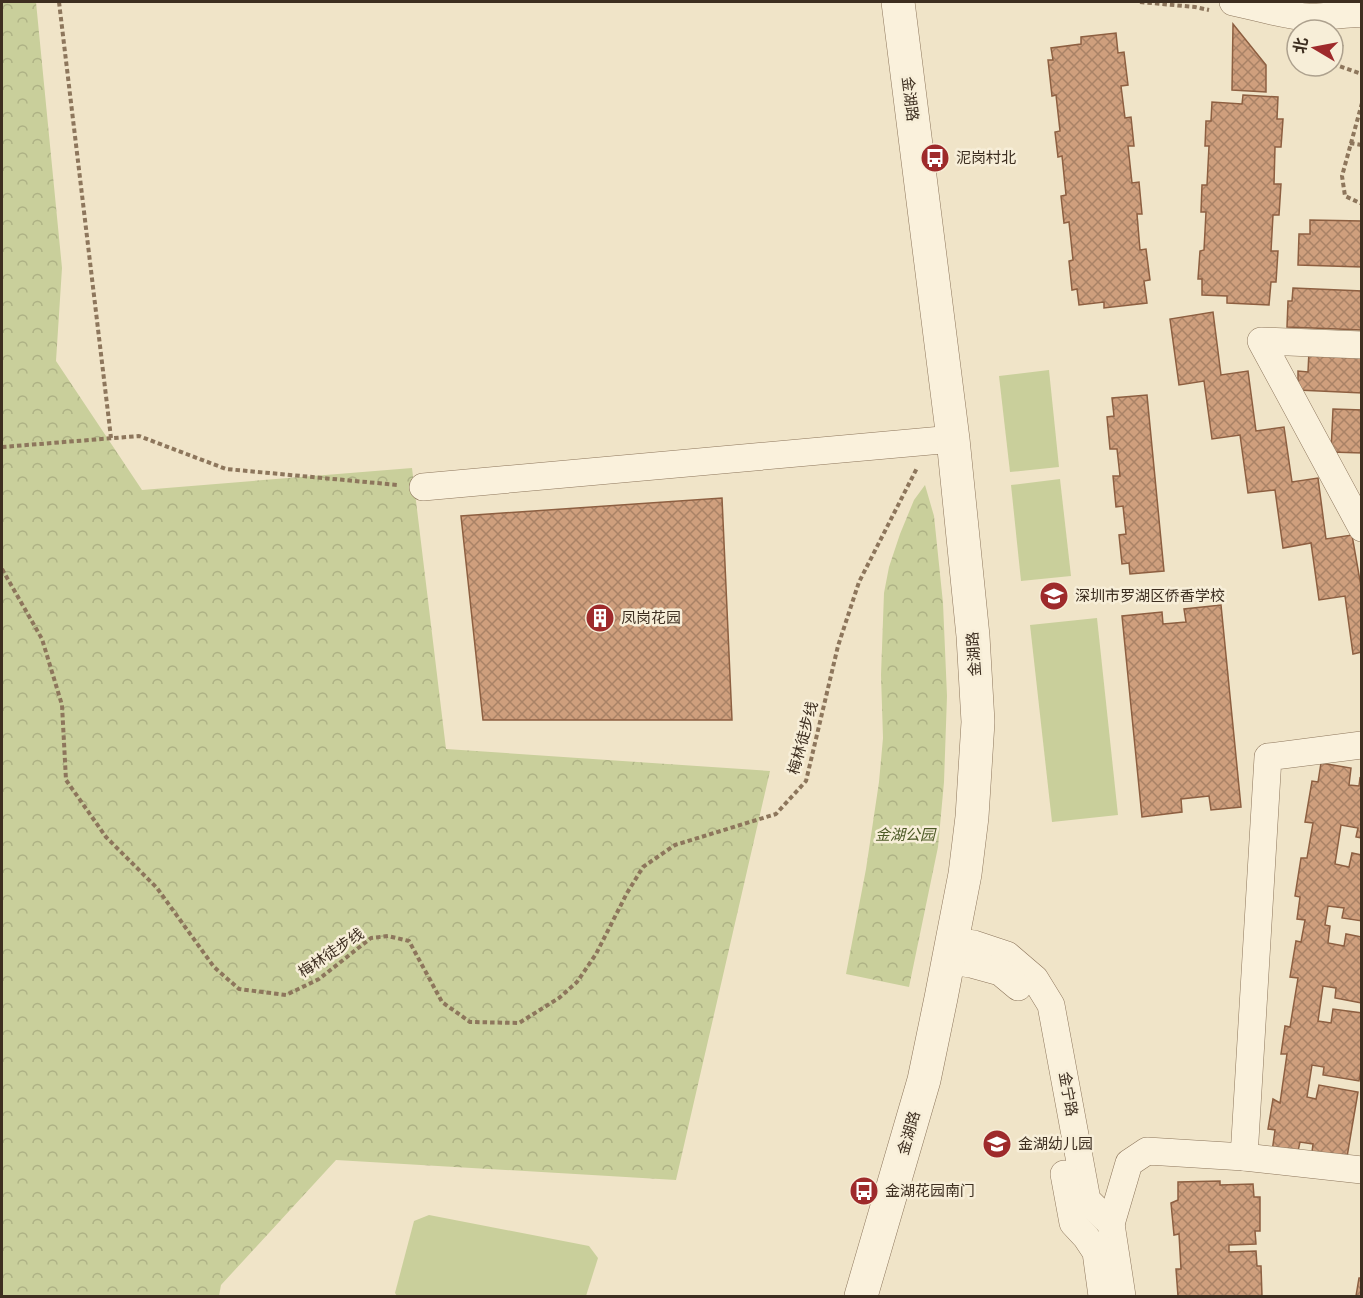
<svg xmlns="http://www.w3.org/2000/svg" width="1363" height="1298" font-family="Bitter,'Noto Sans SC',serif">
  <style>
    .forest { fill: url(#forest-crowns) }
    .pitch { fill: #c9cf9b }
    .building { fill: url(#building-cross-hatch); stroke: #8d5f41; stroke-width: 1.5 }
    .lines { fill: none; stroke-linecap: round; stroke-linejoin: round }
    .minor-casing { stroke: #8d765c; stroke-width: 28 }
    .tertiary-casing { stroke: #8d765c; stroke-width: 34 }
    .path { stroke: #8d765c; stroke-width: 4; stroke-dasharray: 4.5 3; stroke-linecap: butt }
    .minor { stroke: #faf1dc; stroke-width: 27 }
    .tertiary { stroke: #faf1dc; stroke-width: 33 }
    .labels { text-anchor: middle; dominant-baseline: central; stroke-width: 5; stroke-linejoin: round; paint-order: stroke }
    .street-label { font-size: 15px; fill: #3d2e20; stroke: #f7eed8 }
    .poi-label { font-size: 15px; fill: #3d2e20; stroke: #f7eed8; text-anchor: start }
    .park-label { font-size: 15px; font-style: italic; fill: #4d5a26; stroke: #f7eed8 }
  </style>
  <defs>
    <pattern id="forest-crowns" width="20" height="18" patternUnits="userSpaceOnUse" patternTransform="scale(1.5)"><rect width="20" height="18" fill="#c9cf9b"/><path d="M2 6a3 3 0 1 1 6 0M12 15a3 3 0 1 1 6 0" fill="none" stroke="#aeb285"/></pattern>
    <pattern id="building-cross-hatch" width="8" height="8" patternUnits="userSpaceOnUse" patternTransform="scale(1.5)"><rect width="8" height="8" fill="#cf9f7d"/><path d="M0 0l8 8M0 8l8-8" fill="none" stroke="#a98266"/></pattern>
  </defs>
  <rect width="100%" height="100%" fill="#f0e4c8"/>
  <g class="forest">
    <polygon points="2,2 36,2 62,268 56,361 142,490 412,468 446,749 770,771 676,1180 336,1160 221,1285 219,1296 2,1296"/>
    <polygon points="925,485 934,516 943,603 947,696 944,782 938,847 909,987 846,974 866,869 879,782 883,738 881,675 884,593 889,567 900,534 914,500"/>
  </g>
  <g class="pitch">
    <polygon points="1049,370 1059,467 1010,472 999,376"/>
    <polygon points="1060,479 1071,576 1021,581 1011,485"/>
    <polygon points="1097,618 1118,815 1052,822 1030,625"/>
    <polygon points="429,1215 589,1246 598,1258 586,1296 397,1296 395,1293 414,1221"/>
  </g>
  <g class="building">
    <polygon points="1233,24 1266,65 1266,92 1232,90"/>
    <polygon points="1116,33 1118,53 1124,52 1128,85 1121,86 1125,118 1131,117 1134,146 1128,146 1132,183 1139,182 1142,214 1137,214 1140,250 1146,249 1150,280 1144,281 1147,303 1104,308 1104,302 1079,305 1077,289 1072,290 1069,261 1073,260 1069,222 1064,223 1061,196 1066,195 1062,156 1058,157 1055,132 1060,131 1056,95 1052,96 1048,60 1053,60 1051,48 1081,44 1081,37"/>
    <polygon points="1243,95 1278,97 1277,119 1283,119 1281,147 1275,147 1274,184 1281,184 1279,215 1273,215 1271,251 1278,251 1276,282 1271,282 1269,305 1227,303 1227,296 1202,295 1202,279 1198,279 1200,251 1204,250 1206,212 1201,212 1202,185 1207,185 1209,146 1205,146 1206,121 1211,121 1212,102 1242,104"/>
    <polygon points="1310,220 1362,221 1362,267 1298,265 1299,234 1310,234"/>
    <polygon points="1293,288 1362,291 1362,330 1287,327 1288,301 1292,301"/>
    <polygon points="1213,312 1221,375 1248,371 1256,431 1284,427 1292,482 1318,478 1326,539 1352,535 1362,592 1362,652 1353,654 1345,596 1319,600 1311,543 1283,548 1275,490 1248,493 1240,435 1212,439 1204,381 1179,385 1170,319"/>
    <polygon points="1309,351 1362,353 1362,393 1298,390 1298,371 1308,372"/>
    <polygon points="1147,395 1164,571 1130,574 1129,563 1122,564 1119,535 1126,534 1123,506 1116,507 1113,476 1120,476 1117,449 1110,449 1107,417 1114,416 1112,398"/>
    <polygon points="1333,409 1362,410 1362,453 1331,452"/>
    <polygon points="722,498 732,720 483,720 461,516"/>
    <polygon points="1221,605 1241,807 1211,810 1209,796 1181,799 1182,812 1142,817 1122,616 1162,612 1163,624 1186,622 1184,609"/>
    <polygon points="1321,763 1351,768 1349,785 1359,786 1360,778 1362,779 1362,838 1356,837 1358,828 1341,825 1335,864 1349,867 1352,853 1362,855 1362,921 1342,918 1344,908 1328,906 1325,925 1330,926 1328,943 1344,946 1346,934 1362,937 1362,1003 1335,998 1336,988 1323,986 1318,1021 1331,1023 1333,1009 1362,1013 1362,1063 1359,1081 1323,1075 1324,1067 1312,1065 1307,1097 1316,1099 1319,1085 1358,1092 1347,1157 1312,1152 1313,1144 1300,1142 1297,1156 1272,1152 1275,1130 1268,1129 1273,1099 1280,1103 1287,1054 1281,1054 1285,1026 1290,1027 1298,978 1290,977 1296,941 1301,942 1305,920 1297,919 1300,897 1295,896 1301,858 1307,858 1313,823 1305,822 1312,781 1318,782"/>
    <polygon points="1220,1181 1220,1185 1253,1184 1254,1197 1260,1197 1260,1231 1255,1231 1256,1244 1229,1245 1229,1252 1256,1251 1257,1266 1261,1266 1262,1296 1178,1296 1176,1269 1181,1269 1179,1234 1174,1235 1171,1203 1178,1200 1178,1182"/>
    <polygon points="1359,1278 1362,1278 1362,1296 1356,1296"/>
  </g>
  <g class="lines">
    <g class="minor-casing">
      <g id="minor">
        <path d="M1233,2C1258,7 1284,16 1309,17C1327,18 1344,12 1362,14"/>
        <polyline points="1362,345 1261,341 1362,528"/>
        <polyline points="423,487 953,439"/>
        <polyline points="952,941 974,944 1007,955 1035,979 1051,1005 1087,1200 1111,1224 1122,1296"/>
        <polyline points="949,961 971,964 1000,972 1018,987"/>
        <polyline points="1244,1157 1268,757 1362,745"/>
        <polyline points="1064,1174 1073,1223 1086,1237 1096,1252 1102,1296"/>
        <polyline points="1111,1224 1129,1163 1147,1151 1244,1157 1362,1170"/>
      </g>
    </g>
    <g class="tertiary-casing">
      <polyline id="tertiary" points="861,1296 924,1080 941,998 965,874 972,817 978,722 973,636 953,439 898,2"/>
    </g>
    <g class="path">
      <polyline points="59,2 111,438"/>
      <polyline points="1140,2 1195,7 1209,10"/>
      <polyline points="1333,44 1343,47"/>
      <polyline points="1333,64 1362,74"/>
      <polyline points="1362,103 1342,176 1345,196 1362,204"/>
      <polyline points="1350,143 1362,145"/>
      <polyline points="2,447 139,436 226,469 398,485"/>
      <polyline points="2,569 42,639 62,705 66,780 106,837 157,888 214,967 239,989 286,995 319,979 371,938 388,936 409,941 442,1002 470,1022 519,1023 559,998 577,982 596,954 627,893 643,867 675,845 776,814 806,781 838,646 859,582 917,468"/>
    </g>
    <use href="#minor" class="minor"/>
    <use href="#tertiary" class="tertiary"/>
  </g>
  <defs>
    <g id="bus-disc" transform="scale(1.5)"><circle r="9.5" fill="#9e2a2b" stroke="#f7eed8"/><path d="M-5-6H5V4H4V6H2V4H-2V6H-4V4H-5ZM-3.5-4V0h7V-4ZM-3.5 1.2v1.5H-2V1.2ZM2 1.2v1.5H3.5V1.2Z" fill="#fff"/></g>
    <g id="school-disc" transform="scale(1.5)"><circle r="9.5" fill="#9e2a2b" stroke="#f7eed8"/><path d="M0-5L7-2L0 1L-7-2ZM-4 1L0 2.5L4 1V4Q0 6-4 4Z" fill="#fff"/></g>
    <g id="building-disc" transform="scale(1.5)"><circle r="9.5" fill="#9e2a2b" stroke="#f7eed8"/><path d="M-4-6H4V6H1V3H-1V6H-4ZM-2.5-4.3h1.7v1.8h-1.7ZM.8-4.3h1.7v1.8H.8ZM-2.5-1h1.7V.8h-1.7ZM.8-1h1.7V.8H.8Z" fill="#fff"/></g>
  </defs>
  <g fill-rule="evenodd">
    <use href="#bus-disc" x="935" y="158"/>
    <use href="#school-disc" x="1054" y="596"/>
    <use href="#building-disc" x="600" y="618"/>
    <use href="#school-disc" x="997" y="1144"/>
    <use href="#bus-disc" x="864" y="1191"/>
  </g>
  <g class="labels">
    <g class="street-label">
      <text transform="translate(910 99) rotate(83)">金湖路</text>
      <text transform="translate(974 654) rotate(-94)">金湖路</text>
      <text transform="translate(803 738) rotate(-75)">梅林徒步线</text>
      <text transform="translate(331 953) rotate(-34)">梅林徒步线</text>
      <text transform="translate(1068 1094) rotate(80)">金宁路</text>
      <text transform="translate(909 1133) rotate(-74)">金湖路</text>
    </g>
    <g class="poi-label">
      <text x="956" y="158">泥岗村北</text>
      <text x="1075" y="596">深圳市罗湖区侨香学校</text>
      <text x="621" y="618">凤岗花园</text>
      <text x="1018" y="1144">金湖幼儿园</text>
      <text x="885" y="1191">金湖花园南门</text>
    </g>
    <g class="park-label">
      <text x="905" y="835">金湖公园</text>
    </g>
  </g>
  <rect width="1363" height="1298" fill="none" stroke="#3d2e20" stroke-width="6"/>
  <g transform="translate(1315 48) rotate(280)"><circle r="28" fill="#f7eed8" stroke="#ada18e" stroke-width="1.5"/>
  <path d="M0-4.5L10 22L0 15L-10 22Z" fill="#9e2a2b"/>
  <text y="-9" font-size="16" font-weight="bold" text-anchor="middle" fill="#3d2e20">北</text>
  </g>
</svg>
